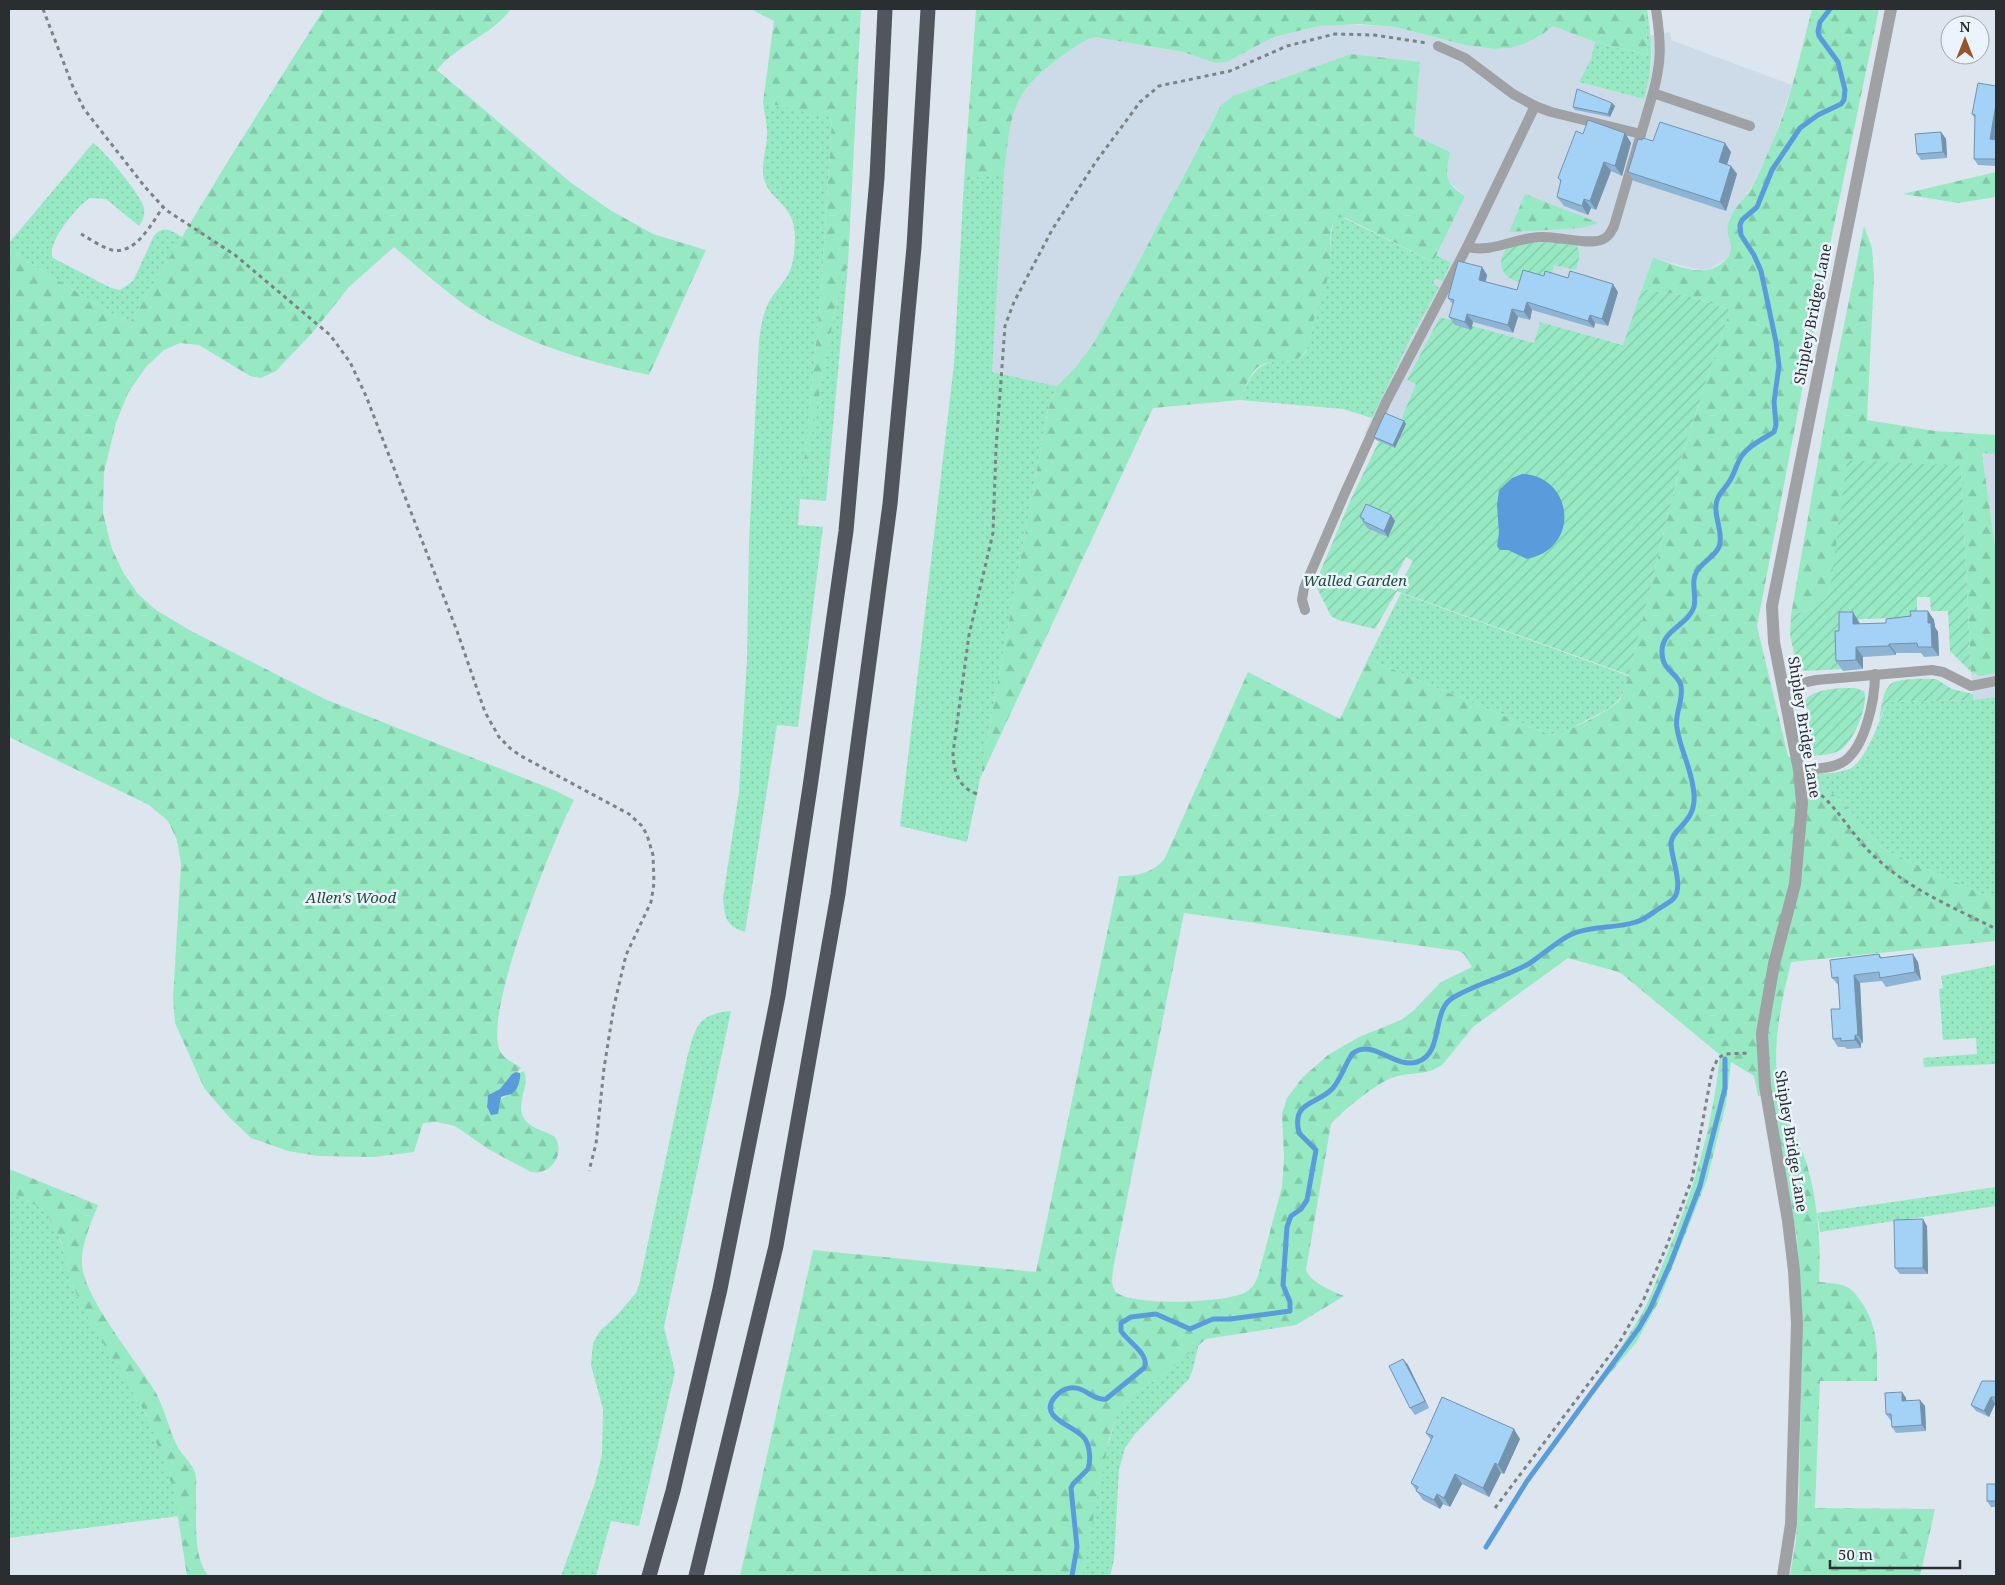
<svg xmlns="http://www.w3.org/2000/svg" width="2005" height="1585" font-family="'Noto Serif',serif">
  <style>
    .built { fill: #cddbe8 }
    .grass { fill: url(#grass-dots) }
    .forest { fill: url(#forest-firs); fill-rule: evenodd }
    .garden { fill: url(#garden-furrows); fill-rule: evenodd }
    .water { fill: #5a9cdb }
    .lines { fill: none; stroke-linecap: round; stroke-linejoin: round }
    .stream { stroke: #5a9cdb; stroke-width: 5 }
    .path { stroke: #7c8387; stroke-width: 3; stroke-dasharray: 4 4; stroke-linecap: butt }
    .lane { stroke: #9fa1a5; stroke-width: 10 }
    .street { stroke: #9fa1a5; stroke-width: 12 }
    .highway { stroke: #51565e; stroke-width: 15 }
    .wall { fill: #8db4d4 }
    .shaded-wall { fill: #7392ac }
    .building { fill: #a4d1f6; stroke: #7392ac }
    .labels { text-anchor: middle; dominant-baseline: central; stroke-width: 5; stroke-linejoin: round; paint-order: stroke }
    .street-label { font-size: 15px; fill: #2a2e30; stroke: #ebf4fc }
    .park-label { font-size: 15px; font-style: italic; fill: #224d3b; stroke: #ebf4fc }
  </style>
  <defs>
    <pattern id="grass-dots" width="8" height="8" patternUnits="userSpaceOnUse" patternTransform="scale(1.25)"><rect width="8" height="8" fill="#97e9c3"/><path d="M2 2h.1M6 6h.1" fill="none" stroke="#82c8a8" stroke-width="1.8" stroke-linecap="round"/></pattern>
    <pattern id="forest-firs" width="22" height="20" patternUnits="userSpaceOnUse" patternTransform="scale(1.25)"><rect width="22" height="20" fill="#97e9c3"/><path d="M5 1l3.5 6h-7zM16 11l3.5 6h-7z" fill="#82c8a8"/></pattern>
    <pattern id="garden-furrows" width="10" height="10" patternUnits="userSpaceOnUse" patternTransform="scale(1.25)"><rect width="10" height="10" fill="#97e9c3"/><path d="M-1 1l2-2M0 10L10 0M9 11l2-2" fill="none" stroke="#82c8a8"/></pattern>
  </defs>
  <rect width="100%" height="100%" fill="#dde6ee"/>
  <g class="built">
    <polygon points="1343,24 1396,27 1465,45 1494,49 1511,48 1524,44 1543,34 1551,26 1595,42 1591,59 1579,82 1644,99 1652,63 1651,35 1670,32 1671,40 1792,85 1773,142 1755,181 1729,219 1728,228 1732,246 1731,253 1726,259 1710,269 1699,270 1653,258 1624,345 1540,322 1534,343 1440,317 1407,380 1416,384 1400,422 1397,420 1386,444 1364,434 1413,334 1439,289 1434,284 1434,281 1436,279 1443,280 1449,267 1450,263 1436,255 1465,196 1448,181 1447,172 1450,152 1414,135 1420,63 1351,54 1233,96 1217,112 1137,265 1093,344 1075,368 1057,386 992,372 1004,175 1009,127 1011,118 1018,100 1032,81 1051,64 1083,41 1095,37 1183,52 1215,63 1232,58 1274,37 1319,26"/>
    <polygon points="1996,440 1996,553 1982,453"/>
    <polygon points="1971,672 1975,675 1996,673 1996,697 1973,700"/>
  </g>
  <g class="grass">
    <path d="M1644,9H1647C1652,44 1654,64 1644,99L1579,82L1591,59L1595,42L1648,55Z"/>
    <path d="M763,102L832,117L821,293L803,478L839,290L848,264L826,501L800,499L798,525L823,527L798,727L777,725L745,932C725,926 725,917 723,898L739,792L747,659L749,543L759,340C761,327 763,312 770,300C782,282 792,276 794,253C796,238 796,221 786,209C779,199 769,194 765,182C759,166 768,148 767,132C767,122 764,112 763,102Z"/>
    <path d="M93,143C104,150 141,195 144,208C145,215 143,221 139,226L106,199L90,198C78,205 45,244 53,258L111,288L120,290L133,281L154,236C164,225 170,230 182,237L129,324L9,250V243Z"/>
    <polygon points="984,175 1004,175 992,372 1057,386 1048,409 980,779 967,842 900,826 954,364 964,181"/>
    <path d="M1340,216L1433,262L1436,255L1451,263L1443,281L1436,279L1434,281V284L1439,288L1413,334L1372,418L1343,409L1240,400C1258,359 1259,365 1301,357L1306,352L1331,255V234L1334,220Z"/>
    <path d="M1401,593L1629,676C1625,690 1621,701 1608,709L1562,733L1550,735L1368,659Z"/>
    <path d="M1996,697V900L1887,851C1859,832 1848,793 1813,785L1812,774C1825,773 1839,774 1851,768C1866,761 1881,717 1887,702L1973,700Z"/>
    <polygon points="1996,965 1996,1064 1924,1067 1923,1058 1977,1054 1976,1038 1943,1040 1939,989 1943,988 1941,976"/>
    <path d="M731,1011L664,1327L675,1372L639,1526L611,1521L596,1576H561L595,1483L602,1454L603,1409L591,1365L593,1343L600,1331L618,1314L636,1293L639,1285L687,1058C695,1028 697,1014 731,1011Z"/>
    <polygon points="1996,1187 1996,1206 1820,1232 1817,1213"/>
    <path d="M9,1191C21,1197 39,1203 48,1215C65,1237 64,1268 76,1293C96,1337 125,1373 146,1415C161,1443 175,1485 179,1516L9,1538Z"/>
    <polygon points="1199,1343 1193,1369 1189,1379 1135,1434 1125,1448 1119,1470 1114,1560 1110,1576 1082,1576 1102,1466 1117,1414 1129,1397 1168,1371"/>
  </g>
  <g class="forest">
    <path d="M324,9H511C491,36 457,45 437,70L570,182L610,210L653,234L706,250L649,375C585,361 523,343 468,307C442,289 418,267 394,247L349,287L314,331L276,371L261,378L250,376L199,345L180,343L164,350L146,367L128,393L116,423L104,472L103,513L112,549L123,572L138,594L156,610L191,631L327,700L554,790L574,800C554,838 482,1015 500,1051C504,1059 515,1063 521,1068L500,1089L489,1094L487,1103L488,1111L499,1110L500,1099L513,1093L520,1080V1073L524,1071C531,1088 512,1106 527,1122C535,1130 547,1131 555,1137C566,1154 550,1176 531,1172L488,1149L455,1126L437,1122L423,1123L414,1152L374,1157L318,1156L288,1151L251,1138L229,1117L204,1088L175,1023L173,998L181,864L177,840L168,821L149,805L9,737V250L129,324L228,161Z"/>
    <polygon points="751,9 861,9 848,264 839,290 802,486 821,293 832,118 763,102 774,21"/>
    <path d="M976,9H1644L1648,55L1595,42L1552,26L1543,34L1524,44L1511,48L1494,49L1465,45L1396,27L1359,24L1319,26L1274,37L1226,62L1215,63L1183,52L1095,37C1082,40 1073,49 1062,56C1009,94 1011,115 1004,175H984L964,181Z"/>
    <path d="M1812,9H1879L1828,254L1757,626L1788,756L1812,774L1813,785C1848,793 1859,832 1887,851L1996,900V941L1791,962C1781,1005 1770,1049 1780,1094C1786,1119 1799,1141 1807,1165C1818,1204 1821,1242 1819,1282C1829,1283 1840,1283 1849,1288C1855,1292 1860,1300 1864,1306C1879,1330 1877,1354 1877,1381H1820L1815,1508L1935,1509L1920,1576H1790L1796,1540L1799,1494L1802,1334L1797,1238L1771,1094L1758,1096L1754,1076L1731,1062L1726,1104L1707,1180L1659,1301L1636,1343L1571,1419C1595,1384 1620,1351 1641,1315C1651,1297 1657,1278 1665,1259C1693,1193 1713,1126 1720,1055L1622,974L1615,971L1568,958L1473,1027L1443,1064C1429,1075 1415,1072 1398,1076C1381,1079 1343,1110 1331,1124L1306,1270C1311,1283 1332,1291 1344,1296L1296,1325L1206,1339L1168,1371L1129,1397L1117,1415L1109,1439L1082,1576H740L813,1250L1036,1272L1119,876C1138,876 1153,873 1165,858L1248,672L1340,719L1368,659L1550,735C1562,735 1612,710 1619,701C1624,693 1626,684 1629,675L1686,442L1730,310L1689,296L1642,289L1653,258C1671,263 1698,277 1716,267C1745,250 1722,240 1729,221C1733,209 1744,199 1751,189C1758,176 1764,162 1770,148C1790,104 1800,55 1812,9ZM1184,913L1458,951L1464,954L1472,967L1441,982L1413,1011L1401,1020L1359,1037L1328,1055L1303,1077L1287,1098L1282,1114L1284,1159L1282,1187L1258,1276C1255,1284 1252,1289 1244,1293C1225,1303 1128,1307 1115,1291C1110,1284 1113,1272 1114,1264Z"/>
    <path d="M1351,54L1420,62L1414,135L1450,152C1446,176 1443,182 1465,196L1433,262L1346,218L1337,217C1328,227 1331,242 1331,254C1331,277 1321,298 1314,320C1312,329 1311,338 1308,346C1300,369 1274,356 1258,367C1249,374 1245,390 1240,400L1153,408L980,779L1048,409L1057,386L1075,368L1093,344L1137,265L1221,105L1233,96Z"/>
    <polygon points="1996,172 1996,197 1958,203 1903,194"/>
    <polygon points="1525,194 1599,223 1581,228 1509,232"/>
    <path d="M1864,226L1872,248L1874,276L1867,420L1935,431L1996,435V454L1982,453L1996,553V673L1979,676L1971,672L1961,466L1832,582C1828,607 1812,609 1791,615L1826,414Z"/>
    <path d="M9,1169L98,1205C91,1224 81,1243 82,1264C83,1296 135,1359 153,1388C165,1407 168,1429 178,1448C183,1456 193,1464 195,1473C197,1478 196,1486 196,1492C197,1515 192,1559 209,1576H187L174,1491L147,1416L85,1313L69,1277L61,1241L48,1215L41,1208L9,1191Z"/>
  </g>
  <g class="garden">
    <path d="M1551,242L1576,245C1582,252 1578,262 1576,270L1554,265L1549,284C1537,284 1522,285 1511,279C1498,272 1498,252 1511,246C1523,242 1538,243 1551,242Z"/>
    <path d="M1642,289L1689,296L1730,310L1686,442L1629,675L1397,591L1375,629L1338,620L1331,616L1315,584L1350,501L1379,441L1395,448L1406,425L1400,422L1416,384L1407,380L1440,317L1534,343L1540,322L1623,345ZM1406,557L1413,561L1396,591L1390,588Z"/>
    <path d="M1847,460L1961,466L1971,672L1950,651L1948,611H1931L1930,597H1917V617L1841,620L1843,669L1805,671L1797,667L1790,635L1791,615C1808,610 1823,608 1830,591Z"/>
    <path d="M1936,679L1952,689L1973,694V700L1887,702L1879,720C1881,711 1882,693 1889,686C1895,677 1925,679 1936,679Z"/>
    <path d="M1855,688L1864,691C1869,705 1854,740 1842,749C1833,755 1821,755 1811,756L1805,700C1815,688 1840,688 1855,688Z"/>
  </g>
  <g class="water">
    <path d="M1522,474C1574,476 1581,549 1527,559L1508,550H1500L1497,546L1499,533L1497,505L1499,490L1512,478Z"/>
    <path d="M516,1072L520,1073C521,1079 518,1089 513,1093C511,1095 505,1095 501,1097L498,1114L491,1115L487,1107L488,1095L500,1089L512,1074Z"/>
  </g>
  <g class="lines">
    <g class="stream">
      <polyline points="1486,1547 1527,1481 1639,1328 1650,1309 1671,1262 1700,1186 1725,1088 1725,1059"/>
      <path d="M1072,1576L1077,1547L1071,1488L1073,1484L1088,1469C1091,1460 1090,1447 1085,1439C1077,1426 1038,1419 1054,1398C1058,1393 1064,1389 1070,1388C1085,1386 1093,1401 1106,1399L1144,1368C1151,1355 1128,1342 1121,1331V1323L1131,1317L1156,1314L1190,1329L1213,1319H1230L1290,1311V1302L1283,1285L1287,1227L1291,1216L1301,1209L1307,1200L1316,1150L1299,1133C1291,1100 1318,1105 1333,1088C1341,1078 1345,1065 1352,1054C1372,1037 1394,1069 1417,1062C1445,1053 1430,1010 1454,997C1478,983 1506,977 1530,963C1544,954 1557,941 1572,934C1592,925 1615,929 1636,922C1644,920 1652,913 1660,908C1664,905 1671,902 1674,898C1684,886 1671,858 1671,843C1672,828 1696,823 1694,795C1693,771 1680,750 1677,728C1674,714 1684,700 1681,686C1678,672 1661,671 1662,651C1662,630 1688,625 1694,607C1697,595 1690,582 1697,571C1703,561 1719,554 1720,543C1722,531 1715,518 1716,506C1716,496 1724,490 1729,482C1734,475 1736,465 1741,457C1748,446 1763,439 1774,432L1776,425L1774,402L1779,366L1776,342L1761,271L1754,255L1741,235L1740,225L1742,220L1757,207L1772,170L1800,128L1818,115L1841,104L1844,100L1845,90L1838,62L1819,36L1818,31L1820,22L1830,9"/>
    </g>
    <g class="path">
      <polyline points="43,9 73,87 84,109 145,187 166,210 235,255 330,335 350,362 366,396 457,631 485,712 499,737 511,749 521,756 629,814 642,826 647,835 653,855 654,883 651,902 626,955 614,1006 604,1068 596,1144 589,1171"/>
      <path d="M81,234C90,239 101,247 112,250C136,255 152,223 163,207"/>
      <path d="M1815,790C1839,808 1852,836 1874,856C1908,889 1955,908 1996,929"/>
      <path d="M977,794C958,787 954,772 953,753L969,635L993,533L996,448L1005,326L1014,302L1052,230L1095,163L1140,102L1159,86L1230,71L1287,46L1335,34L1374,35L1427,43"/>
      <polyline points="1495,1508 1619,1343 1643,1301 1667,1245 1692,1179 1712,1071 1718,1058 1725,1054 1750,1053"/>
    </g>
    <g class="lane">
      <path d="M1656,9C1661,42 1662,61 1653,93L1750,126"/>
      <polyline points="1438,46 1465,58 1513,94 1535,106 1467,247"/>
      <polyline points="1535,106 1551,112 1641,134"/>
      <path d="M1305,610L1302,600L1304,588L1344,495L1386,402L1467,247C1492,253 1515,238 1540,237C1556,236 1589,245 1601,240C1608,238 1611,232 1614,226L1653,93"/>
      <polyline points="1784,687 1816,680 1932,670 1943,672 1971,686 1996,681"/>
      <path d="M1799,770C1812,769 1830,769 1841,763C1865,751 1875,699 1875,674"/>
    </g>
    <polyline class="street" points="1783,1576 1791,1524 1797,1324 1794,1271 1788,1221 1765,1086 1762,1033 1774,964 1795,884 1802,803 1799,770 1774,642 1772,606 1891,9"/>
    <g class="highway">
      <polyline points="649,1576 673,1491 720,1289 778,996 810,787 846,531 877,178 885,9"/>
      <polyline points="696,1576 776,1246 838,894 890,504 914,247 928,9"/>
    </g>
  </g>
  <g class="wall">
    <polygon points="1996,86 1996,134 1995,140 1996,140 1996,166 1978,165 1974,159 1975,119 1972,114"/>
    <polygon points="1612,103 1615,106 1610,117 1575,110 1573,107"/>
    <polygon points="1941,132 1946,139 1947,158 1921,160 1917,154"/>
    <polygon points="1625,133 1631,143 1622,176 1611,171 1596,210 1591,208 1588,215 1564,206 1557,197 1561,182 1558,178 1583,134"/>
    <polygon points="1642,140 1731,152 1727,164 1731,166 1737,174 1726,211 1634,181 1628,172"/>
    <polygon points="1482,267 1487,275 1486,282 1517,290 1544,276 1618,292 1608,326 1595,323 1594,328 1532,310 1530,320 1518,317 1513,333 1473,322 1471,330 1455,325 1449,317 1453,305 1448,298"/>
    <polygon points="1404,421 1406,424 1395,448 1376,440 1374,437"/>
    <polygon points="1391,515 1395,521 1388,537 1367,528 1360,517"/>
    <polygon points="1928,611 1934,620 1935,627 1938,632 1939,656 1924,657 1921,653 1896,653 1896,655 1863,657 1863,669 1843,671 1836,661 1839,631 1859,622 1860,624 1886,623"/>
    <polygon points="1879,954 1882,958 1918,962 1921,980 1886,987 1882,981 1860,983 1863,1043 1861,1043 1861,1048 1847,1049 1845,1047 1838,1047 1833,1039 1840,1009 1839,986 1832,978"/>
    <polygon points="1927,1226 1928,1274 1900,1274 1895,1268"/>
    <polygon points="1403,1359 1408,1365 1429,1408 1415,1415 1410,1408"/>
    <polygon points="1996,1381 1996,1404 1995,1404 1989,1417 1976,1411 1971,1405"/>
    <polygon points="1902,1392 1906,1398 1906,1401 1925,1406 1926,1431 1896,1433 1892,1427 1891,1421 1886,1414"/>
    <polygon points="1426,1433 1520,1439 1504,1474 1501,1473 1489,1497 1462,1484 1450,1507 1443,1504 1440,1509 1423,1500 1411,1483 1431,1440"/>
    <polygon points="1996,1484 1996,1507 1991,1507 1987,1501"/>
  </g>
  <g class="shaded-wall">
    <polygon points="1612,103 1615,106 1610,117 1608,114"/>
    <polygon points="1996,104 1996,134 1994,146 1990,139"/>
    <polygon points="1941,132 1946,139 1947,158 1943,152"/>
    <polygon points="1625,133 1631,143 1622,176 1615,166"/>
    <polygon points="1725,143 1731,152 1725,171 1719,162"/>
    <polygon points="1604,162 1611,171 1596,210 1590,201"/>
    <polygon points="1731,166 1737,174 1726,211 1720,202"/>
    <polygon points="1584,199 1591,208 1588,215 1582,206"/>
    <polygon points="1482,267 1487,275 1484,288 1479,280"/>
    <polygon points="1613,284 1618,292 1608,326 1602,319"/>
    <polygon points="1527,302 1532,310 1530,320 1524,312"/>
    <polygon points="1512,309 1518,317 1513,333 1508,325"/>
    <polygon points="1467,314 1473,322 1471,330 1465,322"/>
    <polygon points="1590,315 1595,323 1594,328 1588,321"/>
    <polygon points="1404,421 1406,424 1395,448 1393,445"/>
    <polygon points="1391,515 1395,521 1388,537 1384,531"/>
    <polygon points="1928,611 1934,620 1935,627 1938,632 1939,656 1932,647 1928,623"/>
    <polygon points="1853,612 1859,622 1860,633 1853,624"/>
    <polygon points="1889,644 1896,653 1896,655 1889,646"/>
    <polygon points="1856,647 1863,657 1863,669 1856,660"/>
    <polygon points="1913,954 1918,962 1921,980 1915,972"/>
    <polygon points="1854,975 1860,983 1863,1043 1858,1035"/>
    <polygon points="1855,1035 1861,1043 1861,1048 1855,1040"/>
    <polygon points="1923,1219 1927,1226 1928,1274 1923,1268"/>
    <polygon points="1403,1359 1408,1365 1429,1408 1425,1401"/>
    <polygon points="1902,1392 1906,1398 1907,1407 1902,1401"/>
    <polygon points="1991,1397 1995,1404 1989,1417 1984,1411"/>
    <polygon points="1920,1400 1925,1406 1926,1431 1922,1425"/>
    <polygon points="1514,1429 1520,1439 1504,1474 1498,1465"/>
    <polygon points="1495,1463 1501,1473 1489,1497 1483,1488"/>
    <polygon points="1455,1474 1462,1484 1450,1507 1444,1498"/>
    <polygon points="1437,1494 1443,1504 1440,1509 1434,1500"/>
  </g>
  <g class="building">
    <polygon points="1978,83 1996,86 1996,104 1990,139 1996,140 1996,159 1974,159 1975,115 1972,114"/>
    <polygon points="1577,89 1612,103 1608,114 1573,107"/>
    <polygon points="1588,120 1625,133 1615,166 1604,162 1590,201 1584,199 1582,206 1557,197 1561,180 1558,178 1576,131 1583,134"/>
    <polygon points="1660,122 1725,143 1719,162 1731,166 1720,202 1628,172 1638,139 1642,140 1643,138 1653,141"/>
    <polygon points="1941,132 1943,152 1917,154 1915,134"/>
    <polygon points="1458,261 1482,267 1479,280 1517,290 1523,270 1544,276 1545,271 1568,278 1570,271 1613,284 1602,319 1590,315 1588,321 1527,302 1524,312 1512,309 1508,325 1467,314 1465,322 1449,317 1454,300 1448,298"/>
    <polygon points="1385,413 1404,421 1393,445 1374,437"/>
    <polygon points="1366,504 1391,515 1384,531 1363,521 1364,519 1360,517"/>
    <polygon points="1910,611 1928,611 1928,623 1931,623 1932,647 1918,647 1917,643 1889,644 1889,646 1856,647 1856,660 1836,661 1835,631 1839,631 1839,612 1853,612 1853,624 1886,623 1886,619 1911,616"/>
    <polygon points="1879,954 1880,958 1913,954 1915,972 1880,978 1879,972 1854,975 1858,1035 1855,1035 1855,1040 1841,1041 1841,1038 1833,1039 1831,1009 1840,1009 1838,977 1832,978 1830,960"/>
    <polygon points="1923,1219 1923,1268 1895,1268 1894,1220"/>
    <polygon points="1403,1359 1425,1401 1410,1408 1389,1366"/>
    <polygon points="1982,1381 1996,1381 1996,1397 1991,1397 1984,1411 1971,1405"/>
    <polygon points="1902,1392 1902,1401 1920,1400 1922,1425 1892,1427 1891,1414 1886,1414 1885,1393"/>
    <polygon points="1442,1397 1514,1429 1498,1465 1495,1463 1483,1488 1455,1474 1444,1498 1437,1494 1434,1500 1416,1491 1418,1487 1411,1483 1433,1436 1426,1433"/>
    <rect x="1987" y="1484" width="9" height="17"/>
  </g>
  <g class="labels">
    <g class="street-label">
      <text transform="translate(1812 314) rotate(-79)">Shipley Bridge Lane</text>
      <text transform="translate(1805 727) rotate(81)">Shipley Bridge Lane</text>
      <text transform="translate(1792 1141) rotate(81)">Shipley Bridge Lane</text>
    </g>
    <g class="park-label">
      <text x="1355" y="580">Walled Garden</text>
      <text x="351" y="897">Allen's Wood</text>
    </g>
  </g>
  <rect width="2005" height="1585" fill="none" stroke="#2a2e30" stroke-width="20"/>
  <g transform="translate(1965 40)"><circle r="24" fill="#ebf4fc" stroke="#9ea5aa"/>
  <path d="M0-4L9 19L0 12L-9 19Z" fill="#9a542b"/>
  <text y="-8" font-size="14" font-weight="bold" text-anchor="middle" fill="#2a2e30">N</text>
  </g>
  <path d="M1830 1560v8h130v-8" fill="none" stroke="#2a2e30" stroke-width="2.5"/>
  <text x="1838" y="1560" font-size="15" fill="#2a2e30" stroke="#ebf4fc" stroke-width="4" paint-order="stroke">50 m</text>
</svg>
